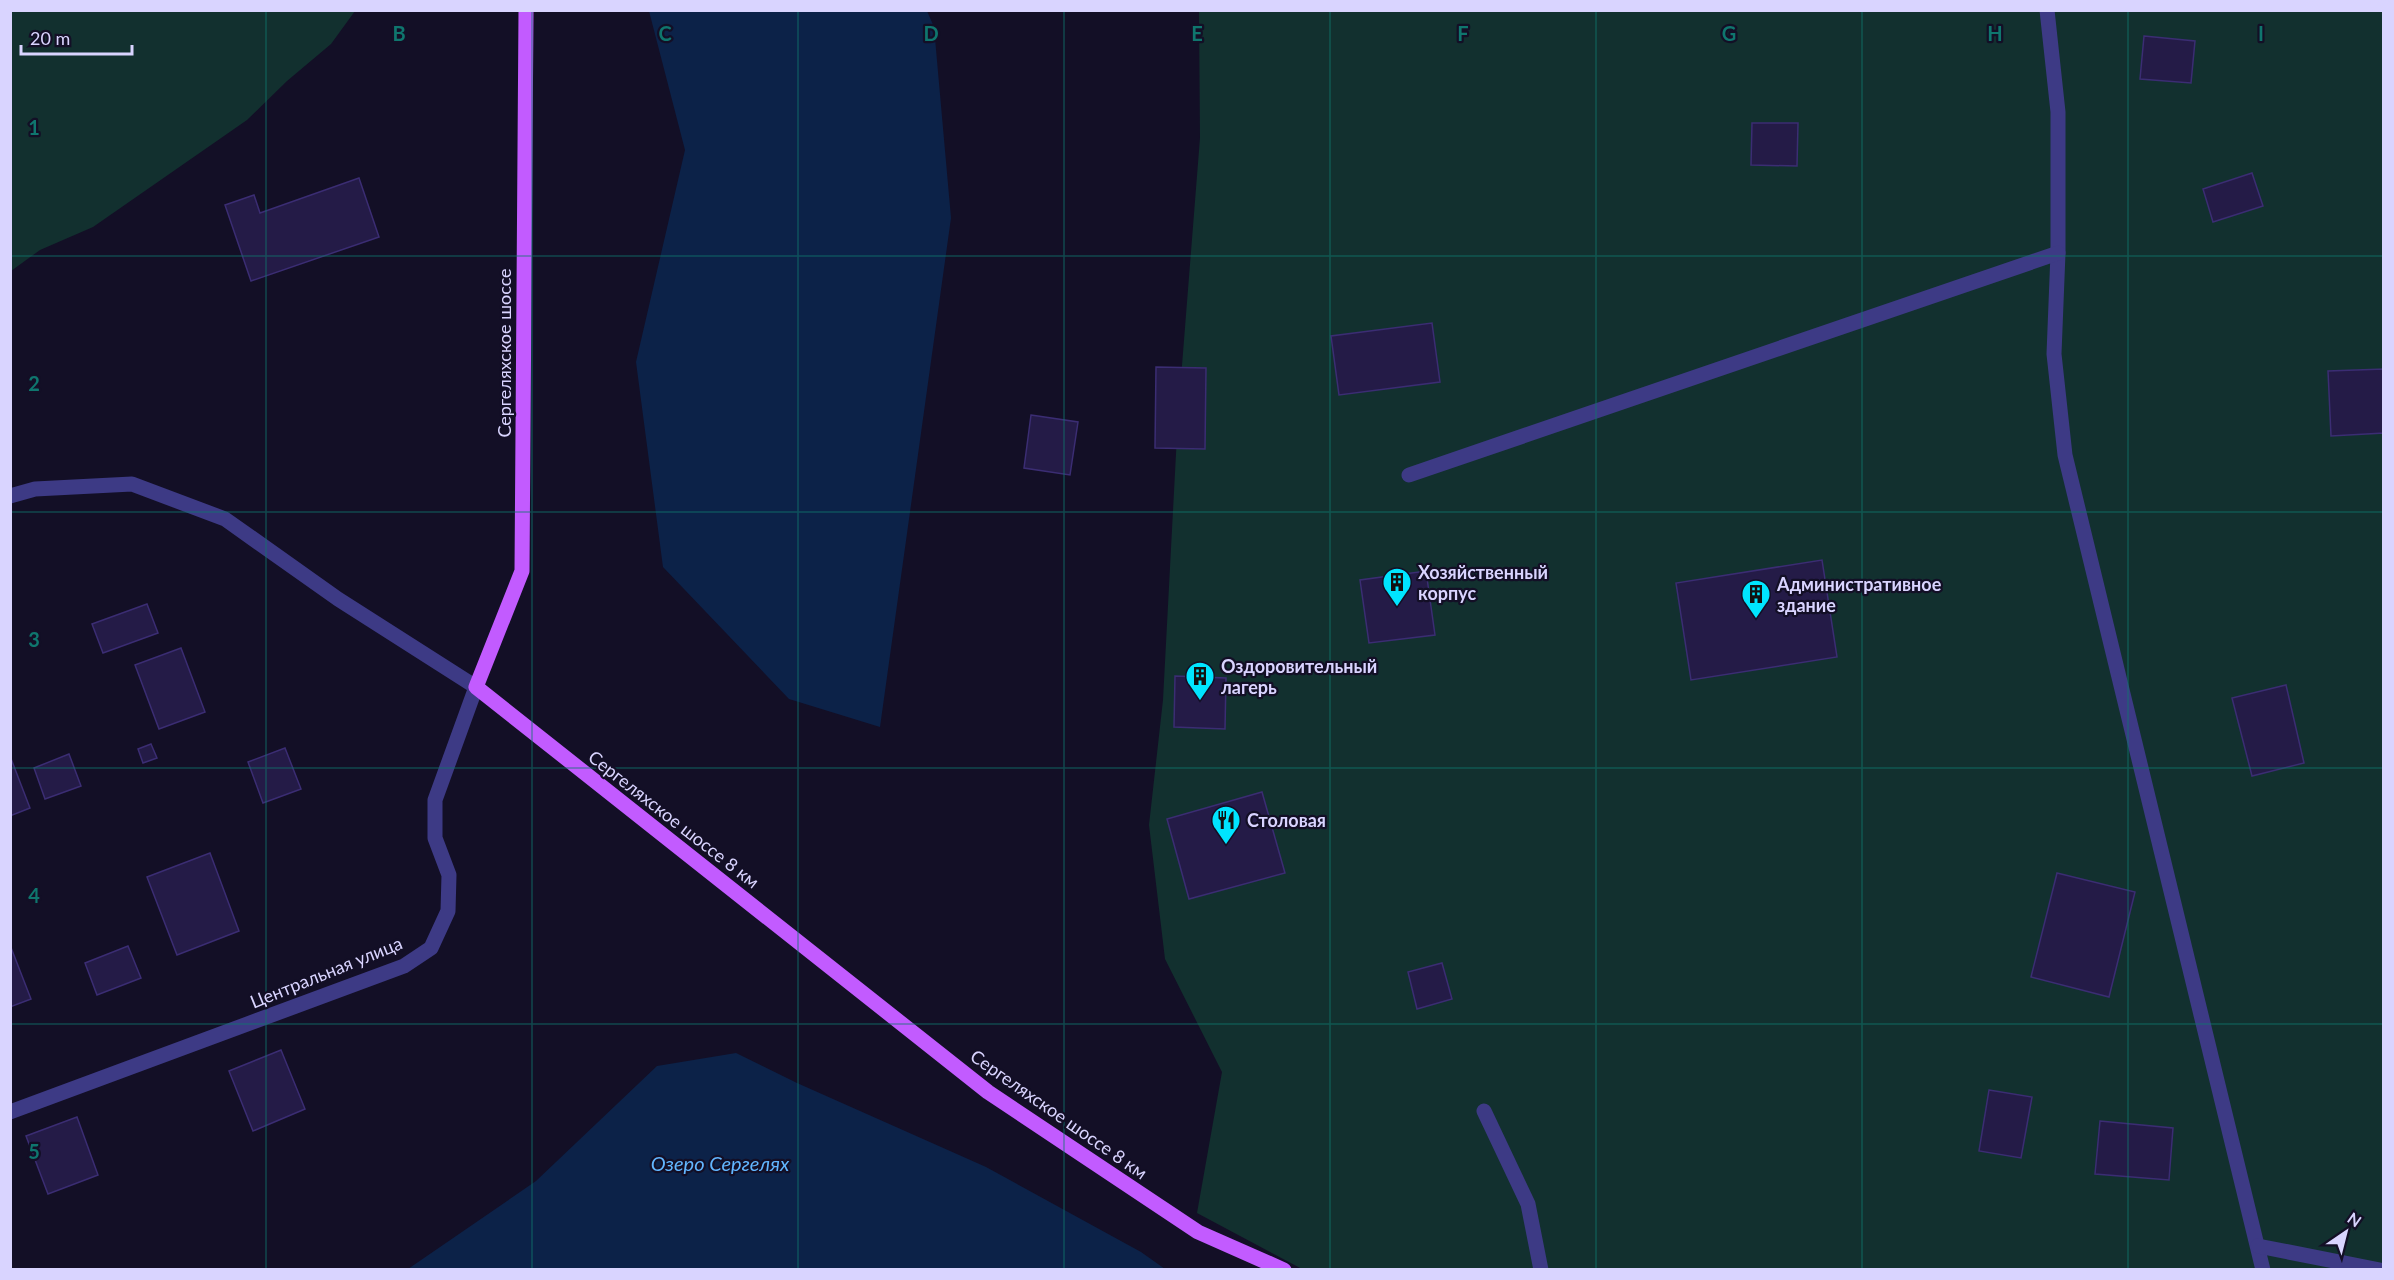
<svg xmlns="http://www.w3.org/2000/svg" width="2394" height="1280" font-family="Lato,sans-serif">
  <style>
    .green { fill: #12302f }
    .water { fill: #0c2248 }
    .building { fill: #241b47; stroke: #3b2d73; stroke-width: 1.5 }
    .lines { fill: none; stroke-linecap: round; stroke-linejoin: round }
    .minor { stroke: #3d3a85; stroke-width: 15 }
    .major { stroke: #c25bff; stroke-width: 15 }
    .grid { fill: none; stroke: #0f766e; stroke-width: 1.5; stroke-opacity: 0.55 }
    .labels { text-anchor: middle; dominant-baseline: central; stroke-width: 4.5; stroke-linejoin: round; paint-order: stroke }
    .street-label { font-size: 18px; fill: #d9d4ff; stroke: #130f26 }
    .poi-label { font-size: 18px; font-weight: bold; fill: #d9d4ff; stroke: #130f26; text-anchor: start }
    .water-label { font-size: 20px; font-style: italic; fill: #62b6ff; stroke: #130f26 }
    .grid-label { font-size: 20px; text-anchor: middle; font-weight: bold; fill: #0f766e; stroke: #130f26; stroke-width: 4.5; stroke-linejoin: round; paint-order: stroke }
  </style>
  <rect width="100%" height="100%" fill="#130f26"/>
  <g class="green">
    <polygon points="11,10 355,10 355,11 331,44 287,81 247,120 93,227 40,250 11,271"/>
    <polygon points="1199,11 2383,11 2383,1269 1302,1269 1197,1213 1222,1072 1165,959 1149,825 1163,700 1178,416 1200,138"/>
  </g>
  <g class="water">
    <polygon points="649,11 927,11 934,27 951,218 880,727 789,699 663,567 636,362 685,150"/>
    <polygon points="736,1053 797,1083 986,1167 1141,1252 1165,1269 408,1269 536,1181 657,1066"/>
  </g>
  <g class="building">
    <polygon points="2144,36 2195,41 2191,83 2140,79"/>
    <polygon points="1752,123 1798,123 1797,166 1751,165"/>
    <polygon points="2252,173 2263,206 2213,222 2203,189"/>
    <polygon points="359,178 379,237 251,281 225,205 254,195 260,213"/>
    <polygon points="1432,323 1440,382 1339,395 1331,336"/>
    <polygon points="1156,367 1206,368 1205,449 1155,448"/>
    <polygon points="2384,369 2384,433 2331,436 2328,371"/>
    <polygon points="1031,415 1078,422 1070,475 1024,468"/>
    <polygon points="1822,560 1837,657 1691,680 1676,583"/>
    <polygon points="1426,571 1435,635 1369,643 1360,580"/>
    <polygon points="147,604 158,633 103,653 92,624"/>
    <polygon points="181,648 205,712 159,729 135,665"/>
    <polygon points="1175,676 1226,678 1225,729 1174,727"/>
    <polygon points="2286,685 2304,763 2252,776 2232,698"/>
    <polygon points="151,744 157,758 143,763 138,749"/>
    <polygon points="285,748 301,789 263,803 248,762"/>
    <polygon points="69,754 81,786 45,799 34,768"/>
    <polygon points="10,756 30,808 10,816"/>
    <polygon points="1262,792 1285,873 1189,899 1167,819"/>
    <polygon points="210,853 239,931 177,955 147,877"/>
    <polygon points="2057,873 2135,892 2109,997 2031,977"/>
    <polygon points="10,945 31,999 10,1007"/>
    <polygon points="128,946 141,978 97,995 85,963"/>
    <polygon points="1442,963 1452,999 1417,1009 1408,972"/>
    <polygon points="281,1050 305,1109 253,1131 229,1071"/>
    <polygon points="1989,1090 2032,1097 2021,1158 1979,1151"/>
    <polygon points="77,1117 98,1175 48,1194 26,1136"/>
    <polygon points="2100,1121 2173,1128 2169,1180 2095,1174"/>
  </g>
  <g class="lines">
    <g class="minor">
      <polyline points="2047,10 2058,112 2058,253 2054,354 2065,455 2263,1270"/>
      <polyline points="1409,475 2058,253"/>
      <polyline points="10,496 35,489 132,484 225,519 338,599 476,687 435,800 435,838 449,875 448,911 431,948 404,966 10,1112"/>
      <polyline points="1484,1111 1528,1204 1541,1270"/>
      <polyline points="2258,1246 2380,1270"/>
    </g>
    <polyline class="major" points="526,10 522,571 476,687 988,1092 1198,1232 1284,1270"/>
  </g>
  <path class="grid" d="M266,10V1270M532,10V1270M798,10V1270M1064,10V1270M1330,10V1270M1596,10V1270M1862,10V1270M2128,10V1270M10,256H2384M10,512H2384M10,768H2384M10,1024H2384"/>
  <defs>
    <g id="building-pin" transform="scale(1.5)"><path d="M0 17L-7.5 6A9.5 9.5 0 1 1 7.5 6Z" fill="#00e5ff" stroke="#130f26"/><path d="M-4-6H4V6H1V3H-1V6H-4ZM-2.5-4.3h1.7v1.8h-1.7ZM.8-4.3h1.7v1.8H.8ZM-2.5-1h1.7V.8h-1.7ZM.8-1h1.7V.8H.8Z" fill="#111"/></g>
    <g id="restaurant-pin" transform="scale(1.5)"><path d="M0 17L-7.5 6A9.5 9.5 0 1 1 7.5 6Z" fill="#00e5ff" stroke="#130f26"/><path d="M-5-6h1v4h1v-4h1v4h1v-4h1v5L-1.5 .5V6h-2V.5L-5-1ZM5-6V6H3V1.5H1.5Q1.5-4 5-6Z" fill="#111"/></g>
  </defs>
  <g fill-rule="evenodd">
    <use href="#building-pin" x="1397" y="582"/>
    <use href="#building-pin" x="1756" y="594"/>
    <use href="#building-pin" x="1200" y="676"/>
    <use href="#restaurant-pin" x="1226" y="820"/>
  </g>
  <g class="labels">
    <g class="street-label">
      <text transform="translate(504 353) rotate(-90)">Сергеляхское шоссе</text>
      <text transform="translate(674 819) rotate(38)">Сергеляхское шоссе 8 км</text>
      <text transform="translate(326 972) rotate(-22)">Центральная улица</text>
      <text transform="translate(1059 1114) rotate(35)">Сергеляхское шоссе 8 км</text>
    </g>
    <g class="poi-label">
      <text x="1418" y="572">Хозяйственный<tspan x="1418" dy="21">корпус</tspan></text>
      <text x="1777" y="584">Административное<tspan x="1777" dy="21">здание</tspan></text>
      <text x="1221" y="666">Оздоровительный<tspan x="1221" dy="21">лагерь</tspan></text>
      <text x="1247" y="820">Столовая</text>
    </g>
    <g class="water-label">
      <text x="720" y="1163">Озеро Сергелях</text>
    </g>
  </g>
  <g class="grid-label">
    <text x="399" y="41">B</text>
    <text x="665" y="41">C</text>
    <text x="931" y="41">D</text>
    <text x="1197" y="41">E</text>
    <text x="1463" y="41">F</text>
    <text x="1729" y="41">G</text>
    <text x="1995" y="41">H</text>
    <text x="2261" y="41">I</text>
    <text x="34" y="135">1</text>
    <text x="34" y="391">2</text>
    <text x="34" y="647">3</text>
    <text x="34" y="903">4</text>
    <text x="34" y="1159">5</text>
  </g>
  <rect width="2394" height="1280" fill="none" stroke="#d9d4ff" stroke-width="24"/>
  <g transform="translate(2346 1232) rotate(35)" stroke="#130f26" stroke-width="4.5" paint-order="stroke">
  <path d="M0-4.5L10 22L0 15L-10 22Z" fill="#d9d4ff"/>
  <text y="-9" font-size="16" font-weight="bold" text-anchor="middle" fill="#d9d4ff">N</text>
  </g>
  <path d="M21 45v9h111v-9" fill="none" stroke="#d9d4ff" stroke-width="3"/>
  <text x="30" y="45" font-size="18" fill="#d9d4ff" stroke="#130f26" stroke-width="4.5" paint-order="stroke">20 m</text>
</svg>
